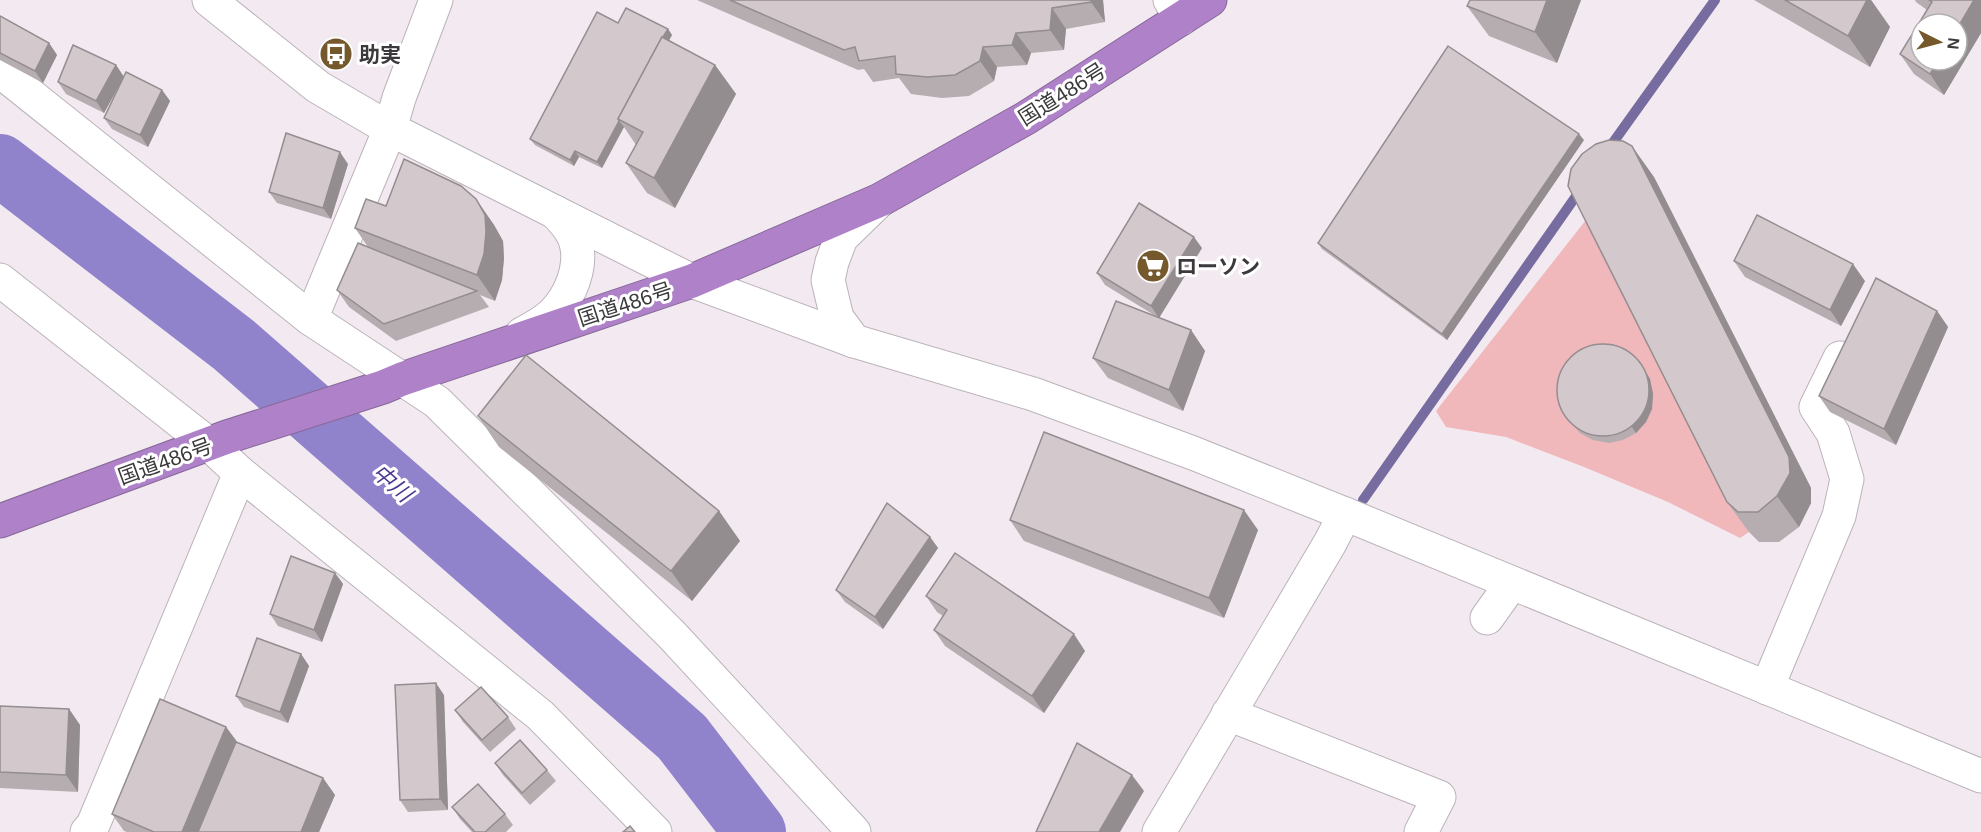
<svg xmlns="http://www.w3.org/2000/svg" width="1981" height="832" font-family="Arial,'Noto Sans JP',sans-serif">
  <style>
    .green { fill: #f0b8bb }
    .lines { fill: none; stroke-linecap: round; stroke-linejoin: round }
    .stream { stroke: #776ca0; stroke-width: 10 }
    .river { stroke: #9082cb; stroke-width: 62 }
    .minor-casing { stroke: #bbb3b9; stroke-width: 35 }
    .highway-casing { stroke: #866898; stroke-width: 35 }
    .minor { stroke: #fff; stroke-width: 33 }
    .highway { stroke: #ae81c9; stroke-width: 33 }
    .wall { fill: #b5adb0 }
    .shaded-wall { fill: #948d90 }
    .building { fill: #d3c9cd; stroke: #948d90; stroke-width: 1.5 }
    .labels { text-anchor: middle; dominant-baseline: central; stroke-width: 6; stroke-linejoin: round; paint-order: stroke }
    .poi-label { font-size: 21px; font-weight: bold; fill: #3c393c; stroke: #fff; text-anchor: start }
    .street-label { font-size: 21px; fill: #3c393c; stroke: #fff }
    .water-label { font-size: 22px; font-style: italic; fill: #4e378d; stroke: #fff }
  </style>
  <rect width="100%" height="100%" fill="#f3eaf1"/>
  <polygon class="green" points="1589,216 1749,532 1740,538 1668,502 1584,467 1506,437 1446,427 1436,411"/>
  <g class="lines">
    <g class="stream">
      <polyline points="1607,151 1715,0"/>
      <polyline points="1363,500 1581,189"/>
    </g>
    <polyline class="river" points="0,165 234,345 682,737 755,832"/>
    <g class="minor-casing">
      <g id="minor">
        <polyline points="209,0 318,87 390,129 692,281 854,341 1033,394 1193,453 1345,514 1981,776"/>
        <polyline points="1170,0 1181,19"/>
        <polyline points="0,71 311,319 437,402 672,635 854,832"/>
        <polyline points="0,280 210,445 240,473 540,715 655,832"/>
        <polyline points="311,319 390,129 399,98 436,0"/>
        <path d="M522,334C535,327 550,319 559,307C574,288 585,257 572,233C568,226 561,218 555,212"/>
        <polyline points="854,341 837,318 828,280 832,262 841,238 880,200"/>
        <polyline points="1487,618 1512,583"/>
        <polyline points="1767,688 1839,516 1847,479 1833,433 1816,407 1840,358"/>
        <polyline points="1228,714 1439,797 1421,832"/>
        <polyline points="87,832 93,825 240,473"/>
        <polyline points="1159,832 1330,543 1345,514"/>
      </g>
    </g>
    <g class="highway-casing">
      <polyline id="highway" points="0,521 227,437 383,387 402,379 692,281 880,200 1026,118 1210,0"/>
    </g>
    <use href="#minor" class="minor"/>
    <use href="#highway" class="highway"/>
  </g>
  <g class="wall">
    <polygon points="697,0 1103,0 1105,22 1066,29 1064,50 1031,53 1027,65 997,67 994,81 969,96 942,98 911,94 899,78 873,82 864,69 858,70"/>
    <polygon points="1581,0 1557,63 1489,36 1467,6"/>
    <polygon points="1754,0 1871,0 1890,27 1870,67"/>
    <polygon points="1915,0 1981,0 1981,33 1944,95 1914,74 1900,54 1927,10 1916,2"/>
    <polygon points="0,16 49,43 57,55 43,83 0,60"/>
    <polygon points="618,23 668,29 672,35 669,40 715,65 736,94 675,208 647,193 626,163 636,145 624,127 602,168 579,157 574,166 535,145 530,139"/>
    <polygon points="116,65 124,77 162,90 170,101 148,147 112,129 104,118 121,82 104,113 66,94 58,82"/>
    <polygon points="1584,140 1447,340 1322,249 1318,243"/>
    <polygon points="348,164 331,219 277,203 269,192"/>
    <polygon points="1654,177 1811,488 1811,503 1799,527 1779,542 1759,542 1749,532 1727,502"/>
    <polygon points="476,199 494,225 503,241 504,258 502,280 495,301 480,295 489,307 396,341 349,307 337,290 368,247 355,228 386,206"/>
    <polygon points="1202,248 1159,318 1191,330 1205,351 1183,411 1108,378 1093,358 1159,318 1105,285 1097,273"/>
    <polygon points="1734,261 1865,281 1841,326 1745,277"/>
    <polygon points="1937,311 1948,327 1896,445 1830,412 1819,396"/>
    <polygon points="1639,361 1650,379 1653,394 1652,409 1646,422 1636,433 1623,440 1609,443 1593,440 1580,433 1565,416"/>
    <polygon points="478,416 719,511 740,541 692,601 499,447"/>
    <polygon points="1010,520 1258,530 1224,618 1024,541"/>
    <polygon points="930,537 938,548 883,629 845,602 836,590"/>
    <polygon points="335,573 343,584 322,642 278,626 270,614"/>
    <polygon points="926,596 1085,651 1044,713 945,646 934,630 943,616 937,612"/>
    <polygon points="301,654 309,666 288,723 244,707 236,696"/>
    <polygon points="444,695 448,810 408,812 400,800"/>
    <polygon points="0,706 69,709 80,725 78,792 0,788"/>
    <polygon points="455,710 508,717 516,729 490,752 463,722"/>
    <polygon points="226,727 237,742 323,778 335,795 319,832 127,832 124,831 112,814"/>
    <polygon points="495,763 547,770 556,781 530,805 503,775"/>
    <polygon points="452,807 505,814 513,825 506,832 472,832 460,819"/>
  </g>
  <g class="shaded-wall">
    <polygon points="1091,0 1103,0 1105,22 1091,2"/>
    <polygon points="1547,0 1581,0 1557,63 1535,32"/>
    <polygon points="1867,0 1871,0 1890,27 1870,67 1848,36"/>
    <polygon points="1974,0 1981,0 1981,33 1944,95 1930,74 1938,60 1957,60 1957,29"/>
    <polygon points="1052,8 1066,29 1064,50 1050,30"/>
    <polygon points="668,29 672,35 625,123 620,120"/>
    <polygon points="1016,33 1031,53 1027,65 1012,45"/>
    <polygon points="49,43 57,55 43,83 35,71"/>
    <polygon points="983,47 997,67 994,81 980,61"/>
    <polygon points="116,65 124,77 104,113 96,101"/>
    <polygon points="715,65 736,94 675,208 654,178"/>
    <polygon points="162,90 170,101 148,147 140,135"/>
    <polygon points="619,121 624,127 602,168 597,162"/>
    <polygon points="1579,134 1584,140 1447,340 1442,334"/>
    <polygon points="1632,146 1654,177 1811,488 1811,503 1799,527 1777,496"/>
    <polygon points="575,151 579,157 574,166 570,160"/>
    <polygon points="340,152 348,164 331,219 323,208"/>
    <polygon points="476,199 494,225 503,241 504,258 502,280 495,301 477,275"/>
    <polygon points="1194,237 1202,248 1159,318 1151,306"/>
    <polygon points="1853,264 1865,281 1841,326 1830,310"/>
    <polygon points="1937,311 1948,327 1896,445 1884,429"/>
    <polygon points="1191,330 1205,351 1183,411 1169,390"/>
    <polygon points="1639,361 1650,379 1653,394 1652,409 1646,422 1636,433 1632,427"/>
    <polygon points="1244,510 1258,530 1224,618 1209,598"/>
    <polygon points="719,511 740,541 692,601 671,571"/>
    <polygon points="930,537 938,548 883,629 875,617"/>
    <polygon points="335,573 343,584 322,642 314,630"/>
    <polygon points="1074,634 1085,651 1044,713 1032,696"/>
    <polygon points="301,654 309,666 288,723 280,712"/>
    <polygon points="436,683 444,695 448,810 440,799"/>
    <polygon points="69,709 80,725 78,792 66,775"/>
    <polygon points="226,727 238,743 200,832 182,832"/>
    <polygon points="1132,775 1144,791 1120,832 1099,832"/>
    <polygon points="323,778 335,795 319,832 301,832"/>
  </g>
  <g class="building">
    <polygon points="730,0 1091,0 1091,2 1052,8 1050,30 1016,33 1012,45 983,47 980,61 955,75 927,77 896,74 895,56 859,61 855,47 844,50"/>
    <polygon points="1470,0 1547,0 1535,32 1467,6"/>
    <polygon points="1785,0 1867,0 1848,36"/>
    <polygon points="1929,0 1974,0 1957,29 1957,24 1921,24 1921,60 1938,60 1930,74 1900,54 1932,2"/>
    <polygon points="626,8 668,29 663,37 662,37 618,119 619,121 597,162 575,151 570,160 530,139 597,12 618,23"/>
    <polygon points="0,16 49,43 35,71 0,53"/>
    <polygon points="662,37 715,65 654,178 626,163 643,132 618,119"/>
    <polygon points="73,45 116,65 96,101 58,82"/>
    <polygon points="1448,46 1579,134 1442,334 1318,243"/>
    <polygon points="126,72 162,90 140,135 104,118"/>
    <polygon points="286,133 340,152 323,208 269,192"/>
    <polygon points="1609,140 1623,141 1632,146 1789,457 1790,473 1777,496 1758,512 1738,512 1727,502 1568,186 1571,169 1582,154 1596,144"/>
    <polygon points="404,159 461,186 476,199 485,215 486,232 484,254 477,275 355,228 366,199 386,206"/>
    <polygon points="1139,203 1194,237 1151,306 1097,273"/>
    <polygon points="1757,215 1853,264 1830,310 1734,261"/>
    <polygon points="358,243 477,291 384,324 337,290"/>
    <polygon points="1876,278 1937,311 1884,429 1819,396"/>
    <polygon points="1116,301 1191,330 1169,390 1093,358"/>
    <circle cx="1603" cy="390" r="46"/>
    <polygon points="526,355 719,511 671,571 478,416"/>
    <polygon points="1044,432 1244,510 1209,598 1010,520"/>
    <polygon points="887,503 930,537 875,617 836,590"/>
    <polygon points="955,553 1074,634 1032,696 934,630 947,610 926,596"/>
    <polygon points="291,556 335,573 314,630 270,614"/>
    <polygon points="257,638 301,654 280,712 236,696"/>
    <polygon points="436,683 440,799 400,800 395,685"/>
    <polygon points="481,687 508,717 482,740 455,710"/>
    <polygon points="160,699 226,727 182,832 154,832 112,814"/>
    <polygon points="0,706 69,709 66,775 0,772"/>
    <polygon points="520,740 547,770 522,793 495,763"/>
    <polygon points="236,742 323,778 301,832 198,832"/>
    <polygon points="1077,743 1132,775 1099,832 1036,832"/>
    <polygon points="478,784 505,814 485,832 475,832 452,807"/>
    <polygon points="630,826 635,832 623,832"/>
  </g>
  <defs>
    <g id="bus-disc" transform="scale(1.725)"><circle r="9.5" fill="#75592c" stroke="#fff"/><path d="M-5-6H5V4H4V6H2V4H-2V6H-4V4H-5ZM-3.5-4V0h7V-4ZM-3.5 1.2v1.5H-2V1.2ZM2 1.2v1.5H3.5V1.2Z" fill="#fff"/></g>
    <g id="supermarket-disc" transform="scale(1.725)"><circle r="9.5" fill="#75592c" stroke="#fff"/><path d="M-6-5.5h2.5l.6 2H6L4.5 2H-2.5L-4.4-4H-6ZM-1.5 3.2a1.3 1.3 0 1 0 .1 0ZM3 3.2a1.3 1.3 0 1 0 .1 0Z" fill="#fff"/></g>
  </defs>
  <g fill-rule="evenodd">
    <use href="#bus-disc" x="336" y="54"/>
    <use href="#supermarket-disc" x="1153" y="266"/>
  </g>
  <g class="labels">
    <g class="poi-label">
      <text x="359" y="54">助実</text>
      <text x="1176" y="266">ローソン</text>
    </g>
    <g class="street-label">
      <text transform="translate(1062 94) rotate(-32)">国道486号</text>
      <text transform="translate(625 304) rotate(-18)">国道486号</text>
      <text transform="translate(165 461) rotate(-20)">国道486号</text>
    </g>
    <g class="water-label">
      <text transform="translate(392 483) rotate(41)">中川</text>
    </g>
  </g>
  <g transform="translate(1939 42) rotate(96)"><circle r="28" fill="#ffffff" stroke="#b1b0b1" stroke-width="1.5"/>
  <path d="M0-4.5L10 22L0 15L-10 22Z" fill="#75592c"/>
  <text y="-9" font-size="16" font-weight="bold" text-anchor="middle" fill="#3c393c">N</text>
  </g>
</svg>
